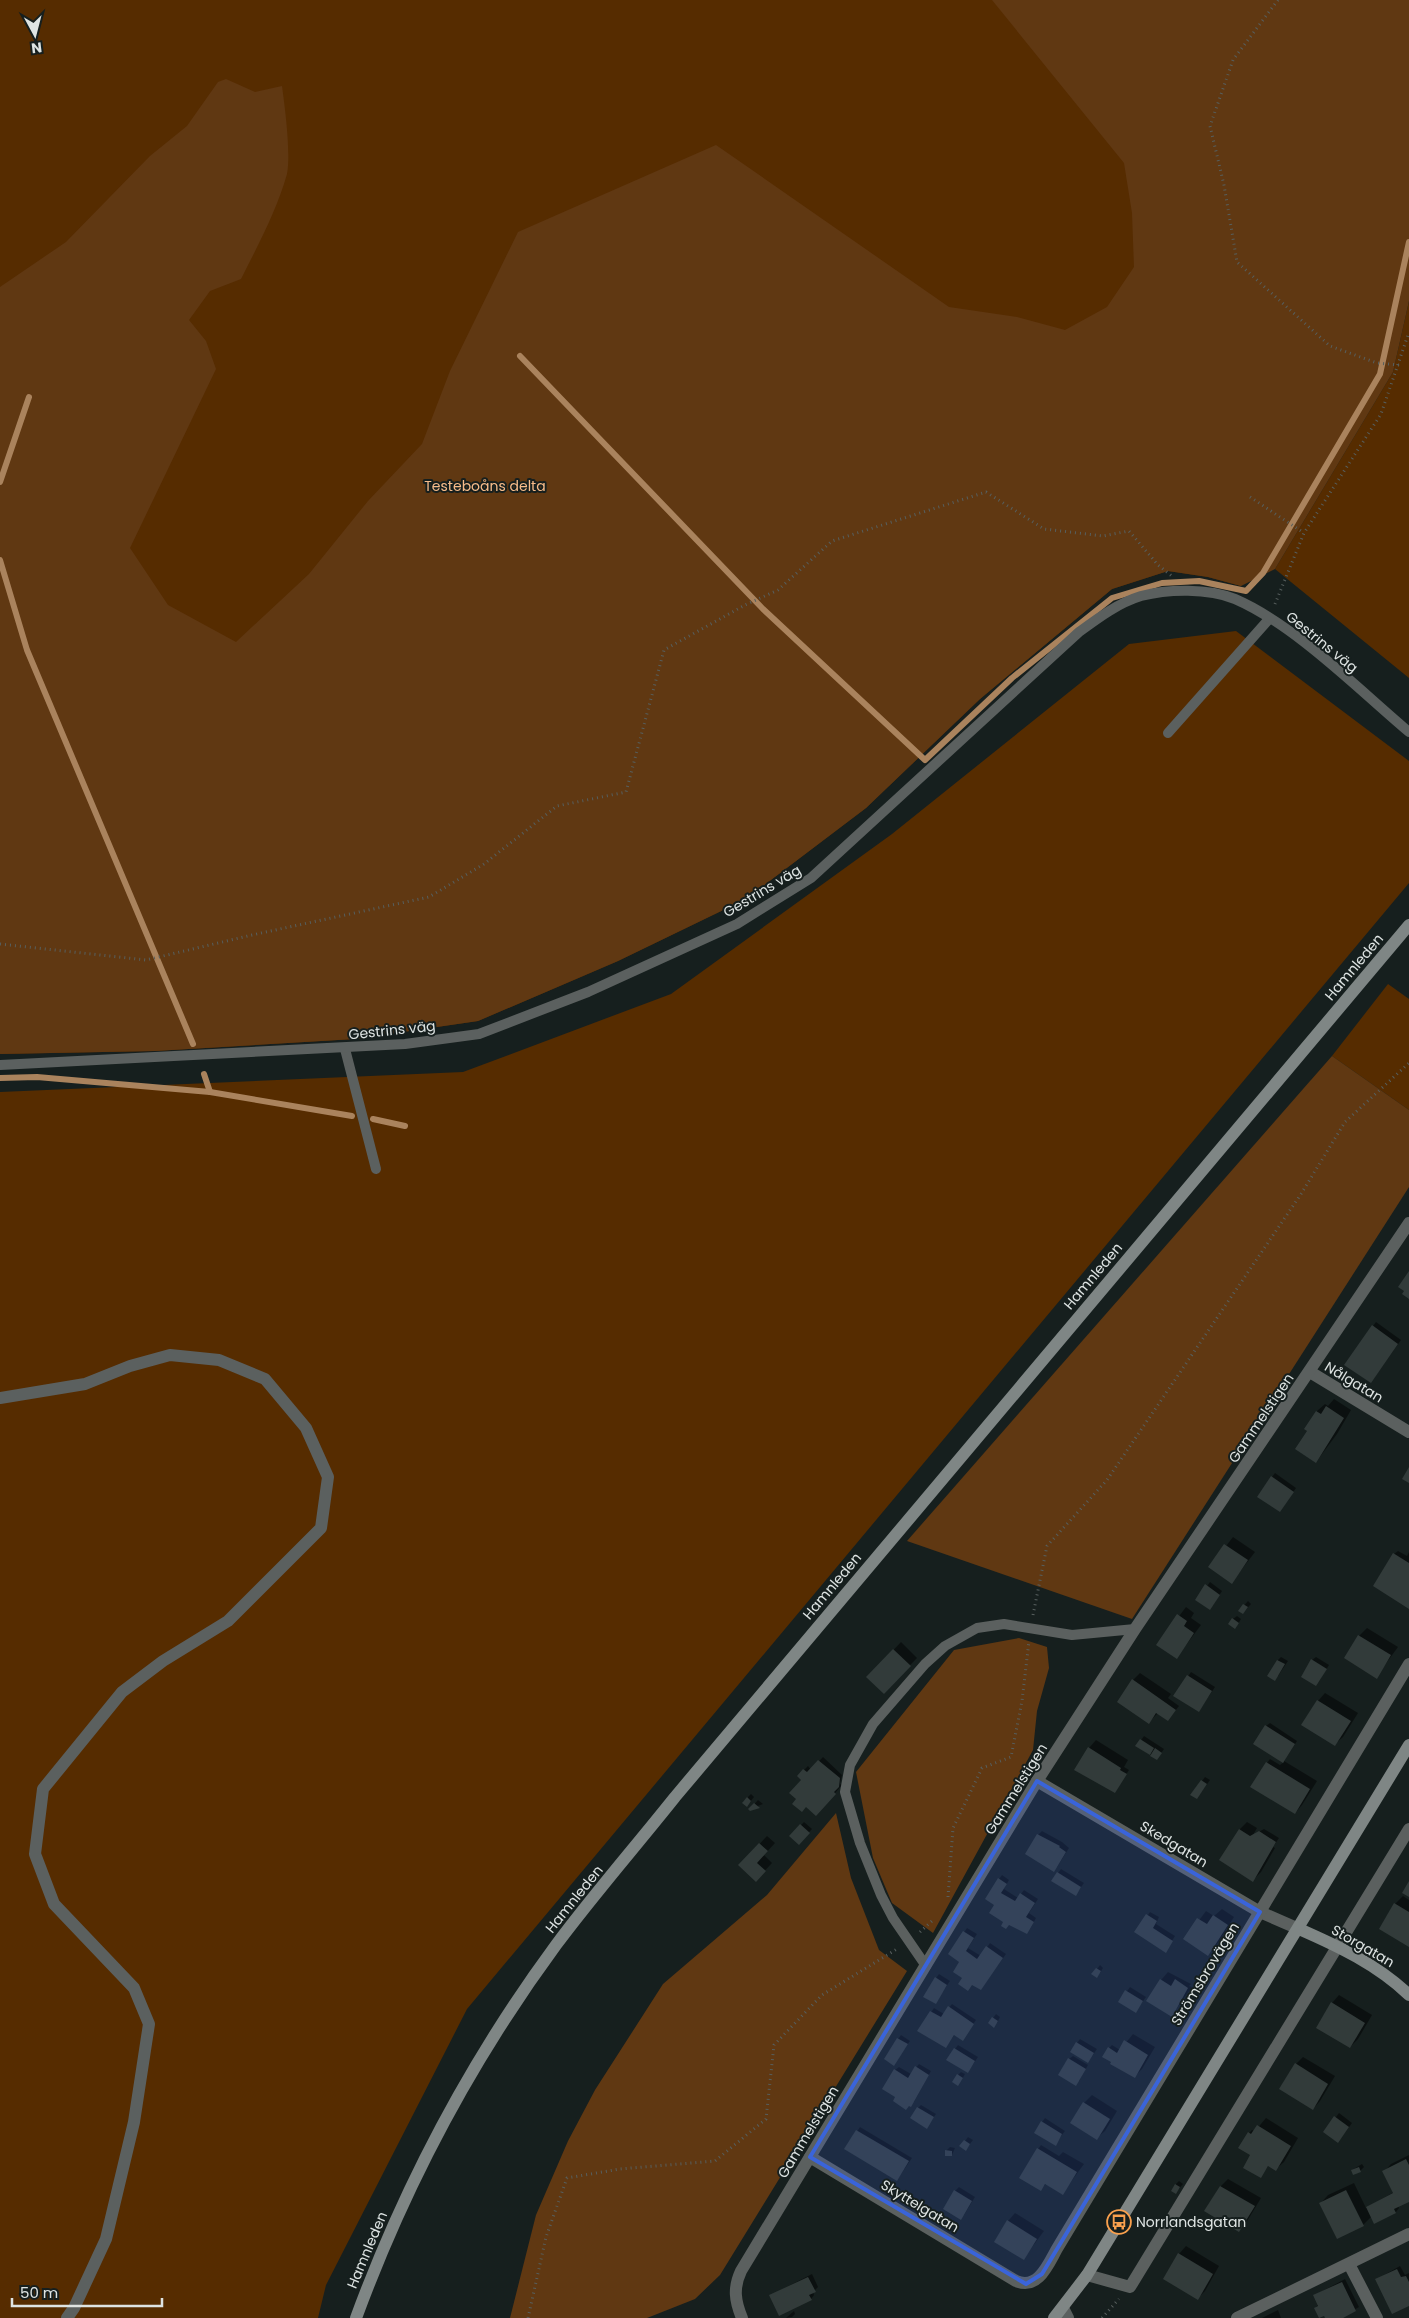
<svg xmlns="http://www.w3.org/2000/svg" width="1409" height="2318" font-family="Poppins,sans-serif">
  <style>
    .green { fill: #562c00 }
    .forest { fill: #603812 }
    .shadow { fill: #0007 }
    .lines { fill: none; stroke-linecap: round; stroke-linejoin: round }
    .stream { stroke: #aa835d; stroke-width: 6 }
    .building { fill: #323b3a }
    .path { stroke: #575f5e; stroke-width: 3; stroke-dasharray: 1 4; stroke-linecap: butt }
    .lane { stroke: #5b605f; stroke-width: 10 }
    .street { stroke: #5b605f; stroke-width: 12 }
    .secondary { stroke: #7f8685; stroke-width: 12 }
    .marked { fill: #3a64da; fill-opacity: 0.2; stroke: #3a64da; stroke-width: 4; stroke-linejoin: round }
    .labels { text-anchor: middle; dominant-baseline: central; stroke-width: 4; stroke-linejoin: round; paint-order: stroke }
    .park-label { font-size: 14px; fill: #f7bc8a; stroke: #161f1e }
    .street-label { font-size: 14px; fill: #dee4e3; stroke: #161f1e }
    .poi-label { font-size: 14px; fill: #dee4e3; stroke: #161f1e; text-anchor: start }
  </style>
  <rect width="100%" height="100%" fill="#161f1e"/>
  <g class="green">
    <polygon points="0,0 1409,0 1241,586 1208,577 1168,571 1112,589 980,699 866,808 746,899 618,961 478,1021 355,1039 155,1051 0,1054"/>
    <polygon points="1409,301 1409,678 1275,569 1393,372"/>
    <polygon points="1236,631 1409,761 1409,883 467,2009 326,2285 318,2318 0,2318 0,1092 463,1072 671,994 892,834 1129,644"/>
    <polygon points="1388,984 1409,999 1409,1110 1332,1056"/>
  </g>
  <g class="forest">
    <path d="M992,0H1409V301L1393,372L1275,569L1241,586L1208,577L1168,571L1112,589L980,699L866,808L746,899L618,961L478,1021L355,1039L155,1051L0,1054V287L66,242L150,156L187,126L218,82L226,79L255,92L282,86C285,108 291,153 287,174C277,210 258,245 241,279L210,291L189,320L206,341L216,369L130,548L168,605L236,642L309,574L368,501L422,444L450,371L518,232L716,145L949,307L1017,317L1065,330L1107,307L1134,267L1132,213L1124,163Z"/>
    <polygon points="1332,1056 1409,1110 1409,1187 1132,1619 907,1541"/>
    <polygon points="1019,1638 1047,1647 1049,1668 1037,1711 1033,1750 933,1933 892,1903 873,1858 856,1772 954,1650"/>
    <polygon points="836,1813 851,1878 879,1950 907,1971 720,2275 695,2299 647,2318 510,2318 536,2215 568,2141 595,2090 663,1984 767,1895"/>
  </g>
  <g class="shadow">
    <polygon points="1376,1322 1401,1340 1374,1378 1373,1326"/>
    <polygon points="1334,1399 1351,1410 1337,1434 1316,1462 1306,1428 1317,1411 1325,1404 1328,1406"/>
    <polygon points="1275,1473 1296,1488 1283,1507 1272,1477"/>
    <polygon points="1233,1537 1255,1552 1232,1582 1210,1567"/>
    <polygon points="1398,1551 1407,1556 1409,1552 1409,1607 1394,1554"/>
    <polygon points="1210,1582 1222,1591 1213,1605 1197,1600"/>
    <polygon points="1248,1601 1251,1604 1243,1613 1240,1610"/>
    <polygon points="1186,1607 1194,1613 1191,1618 1201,1625 1177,1657 1158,1644"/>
    <polygon points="1237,1616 1241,1619 1238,1624 1233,1619"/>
    <polygon points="1367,1628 1398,1647 1376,1677 1359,1636"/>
    <polygon points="901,1642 917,1658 884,1692 868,1677"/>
    <polygon points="1281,1657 1288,1661 1278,1676 1278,1660"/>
    <polygon points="1316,1657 1329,1665 1319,1681 1312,1660"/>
    <polygon points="1191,1672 1215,1687 1199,1711 1175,1696"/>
    <polygon points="1140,1673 1171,1694 1168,1698 1179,1706 1171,1716 1158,1713 1149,1722 1133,1680"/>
    <polygon points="1325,1693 1358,1713 1343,1737 1335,1744 1318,1701"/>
    <polygon points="1270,1723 1297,1741 1284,1761 1317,1781 1302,1805 1295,1813 1267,1763 1270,1759 1280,1765 1284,1762 1266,1726"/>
    <polygon points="1144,1736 1164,1749 1157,1759 1137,1746"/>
    <polygon points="1096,1740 1128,1760 1124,1767 1129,1770 1115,1792 1075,1770 1089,1748"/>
    <polygon points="823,1757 842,1775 840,1784 842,1785 823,1807 798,1798 806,1776 798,1776 808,1766 811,1770"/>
    <polygon points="1205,1777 1210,1780 1200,1794 1192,1794"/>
    <polygon points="751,1794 754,1797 750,1802 743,1802"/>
    <polygon points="758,1800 763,1804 750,1809"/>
    <polygon points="804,1822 812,1829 799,1843 791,1836"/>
    <polygon points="1247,1822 1257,1828 1253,1835 1264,1829 1279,1838 1273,1847 1275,1848 1261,1872 1253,1880 1220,1860 1240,1829"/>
    <polygon points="1042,1831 1062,1842 1069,1848 1057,1867 1038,1835"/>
    <polygon points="767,1836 775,1843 764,1855 772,1863 756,1880 740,1865"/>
    <polygon points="1061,1869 1084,1883 1076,1894 1053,1880"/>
    <polygon points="1002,1875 1009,1880 1004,1889 1018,1898 1024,1890 1038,1899 1029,1913 1036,1918 1030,1929 1005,1921 996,1904 999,1879"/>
    <polygon points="1403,1896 1409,1900 1409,1946 1395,1904"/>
    <polygon points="1222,1909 1234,1917 1216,1946 1208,1954 1185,1939 1206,1911 1214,1916"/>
    <polygon points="1150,1912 1159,1917 1156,1924 1175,1936 1167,1949 1136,1932"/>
    <polygon points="967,1928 977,1934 968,1948 981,1956 990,1943 1006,1954 981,1989 964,1978 961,1962 949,1954"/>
    <polygon points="1100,1965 1103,1968 1100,1973 1097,1969"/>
    <polygon points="1168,1972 1191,1984 1189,1986 1192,1987 1172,2015 1161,1980"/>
    <polygon points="939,1974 950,1981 935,2003 936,1978"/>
    <polygon points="1130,1987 1146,1997 1136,2011 1120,2001"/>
    <polygon points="1339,1995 1372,2015 1358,2039 1350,2047 1332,2003"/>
    <polygon points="952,2004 976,2020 963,2039 955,2034 946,2047 919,2030 934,2008 944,2014"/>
    <polygon points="996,2014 1000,2017 997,2023 993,2018"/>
    <polygon points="1133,2034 1155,2047 1142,2069 1134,2077 1109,2048 1112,2045 1120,2050"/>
    <polygon points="901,2035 910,2041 894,2064 898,2039"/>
    <polygon points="1080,2039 1097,2049 1088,2062 1071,2051"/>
    <polygon points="958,2045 978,2057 968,2072 955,2049"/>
    <polygon points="1073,2056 1088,2065 1079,2081 1069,2059"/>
    <polygon points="1303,2057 1335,2076 1320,2101 1313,2109 1296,2064"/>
    <polygon points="919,2064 931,2071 914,2102 897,2097 895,2070 899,2067 911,2074"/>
    <polygon points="961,2072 965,2074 961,2081 958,2075"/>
    <polygon points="1092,2095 1117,2111 1105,2131 1097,2138 1072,2123 1084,2103"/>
    <polygon points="921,2105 936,2114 927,2127 918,2108"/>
    <polygon points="1339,2113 1352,2123 1341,2138 1325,2132"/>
    <polygon points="1045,2118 1065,2131 1055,2144 1042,2122"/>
    <polygon points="1266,2118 1298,2138 1284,2162 1276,2169 1269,2165 1260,2177 1252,2155 1249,2133 1252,2130 1255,2131"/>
    <polygon points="860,2127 912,2158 897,2180 846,2148"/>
    <polygon points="968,2137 973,2140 966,2149 965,2141"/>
    <polygon points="1041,2145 1059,2156 1063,2152 1084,2164 1062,2194 1046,2184 1040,2189 1038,2149"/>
    <polygon points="950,2147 955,2148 952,2155 946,2151"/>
    <polygon points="1409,2155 1409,2201 1398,2206 1399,2208 1396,2212 1375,2222 1372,2216 1363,2225 1321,2203 1328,2195 1354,2183 1366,2208 1394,2192 1384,2172 1391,2164"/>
    <polygon points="1362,2164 1364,2167 1360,2171 1352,2170"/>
    <polygon points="1228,2179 1261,2198 1246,2223 1239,2230 1206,2211 1221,2186"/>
    <polygon points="1179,2181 1183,2184 1176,2192 1176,2184"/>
    <polygon points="959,2187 975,2197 964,2215 955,2191"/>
    <polygon points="1015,2213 1044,2231 1024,2258 1008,2221"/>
    <polygon points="1186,2246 1219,2266 1205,2291 1198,2298 1179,2254"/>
    <polygon points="1400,2266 1405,2275 1409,2273 1409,2305 1377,2279"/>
    <polygon points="812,2274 818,2287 813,2292 814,2295 811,2299 771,2295"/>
    <polygon points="1345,2279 1359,2307 1340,2318 1326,2318 1315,2308 1319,2304 1315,2295"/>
    <polygon points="1278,2310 1281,2318 1262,2318"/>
    <polygon points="794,2311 795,2314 792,2317 786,2318"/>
  </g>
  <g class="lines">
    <g class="stream">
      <polyline points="520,356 763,609 925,760 1012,678 1112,598 1162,583 1199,581 1246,591 1263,573 1380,374 1409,242"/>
      <polyline points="0,482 29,397"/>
      <polyline points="0,560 27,650 193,1044"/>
      <polyline points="204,1074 210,1092"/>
      <polyline points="0,1078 37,1077 210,1092 352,1116"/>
      <polyline points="373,1119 405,1126"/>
    </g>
  </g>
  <g class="building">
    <polygon points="1409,1271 1409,1299 1402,1294 1404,1291 1398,1287"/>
    <polygon points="1372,1325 1398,1344 1371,1383 1344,1365"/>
    <polygon points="1326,1406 1344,1418 1316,1463 1295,1449 1307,1431 1304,1429 1316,1411 1321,1414"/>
    <polygon points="1409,1467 1409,1483 1402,1479"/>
    <polygon points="1271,1476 1294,1492 1280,1512 1257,1497"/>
    <polygon points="1224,1544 1248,1560 1232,1584 1208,1567"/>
    <polygon points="1393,1553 1409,1563 1409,1609 1373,1586"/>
    <polygon points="1205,1584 1220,1595 1210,1610 1195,1600"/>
    <polygon points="1243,1604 1248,1607 1243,1614 1238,1611"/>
    <polygon points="1177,1614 1187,1621 1184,1626 1194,1633 1177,1659 1156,1645"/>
    <polygon points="1232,1618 1239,1623 1235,1629 1228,1624"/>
    <polygon points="1358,1635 1391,1655 1377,1679 1344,1658"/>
    <polygon points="893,1649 911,1666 884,1694 866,1677"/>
    <polygon points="1311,1659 1327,1669 1316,1686 1301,1677"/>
    <polygon points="1277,1660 1285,1664 1275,1681 1267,1676"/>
    <polygon points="1187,1675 1212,1691 1199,1712 1173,1696"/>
    <polygon points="1132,1679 1176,1710 1168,1721 1156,1713 1149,1724 1117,1702"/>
    <polygon points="1317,1700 1351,1721 1335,1746 1301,1725"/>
    <polygon points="1265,1725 1295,1744 1283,1763 1253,1744"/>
    <polygon points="1140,1739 1154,1748 1150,1755 1135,1746"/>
    <polygon points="1088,1747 1121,1768 1120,1770 1127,1774 1115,1793 1074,1770"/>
    <polygon points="1155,1748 1162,1753 1157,1760 1150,1756"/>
    <polygon points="818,1760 840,1778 839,1787 834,1792 836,1794 816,1816 806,1807 802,1812 792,1804 796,1799 789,1793 801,1780 797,1776 803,1769 807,1772"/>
    <polygon points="1266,1762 1310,1789 1295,1814 1250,1787"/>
    <polygon points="1201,1780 1207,1784 1197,1799 1190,1795"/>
    <polygon points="747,1797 751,1801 747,1807 742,1803"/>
    <polygon points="754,1803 760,1808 750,1811 748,1809"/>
    <polygon points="800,1824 810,1833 799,1845 789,1836"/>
    <polygon points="1239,1829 1250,1836 1259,1831 1276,1842 1253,1882 1219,1860"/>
    <polygon points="1037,1834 1060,1846 1059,1847 1066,1852 1054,1872 1025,1854"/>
    <polygon points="759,1843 768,1851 757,1863 766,1871 756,1882 738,1865"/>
    <polygon points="1057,1872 1081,1887 1076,1896 1051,1881"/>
    <polygon points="998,1878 1007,1884 1001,1893 1015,1901 1020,1893 1035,1903 1026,1917 1034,1922 1027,1934 1009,1925 1006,1929 1001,1926 1003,1922 989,1913 994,1905 985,1899"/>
    <polygon points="1409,1881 1409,1897 1402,1893"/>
    <polygon points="1394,1903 1409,1912 1409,1947 1379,1929"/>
    <polygon points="1146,1914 1157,1921 1153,1928 1173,1941 1166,1953 1134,1932"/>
    <polygon points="1213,1915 1228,1925 1208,1956 1183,1939 1197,1918 1207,1924"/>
    <polygon points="963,1931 974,1938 966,1951 977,1959 986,1946 1003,1958 981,1990 972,1985 968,1991 958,1984 962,1978 953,1972 959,1962 948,1954"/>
    <polygon points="1096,1968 1101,1971 1097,1978 1091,1974"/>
    <polygon points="935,1977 947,1985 936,2004 923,1997"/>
    <polygon points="1160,1979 1171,1986 1175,1979 1188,1988 1172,2017 1146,2001"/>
    <polygon points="1125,1990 1143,2001 1136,2013 1118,2002"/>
    <polygon points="1331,2002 1365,2023 1350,2048 1316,2028"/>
    <polygon points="948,2006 974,2024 963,2041 954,2035 946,2048 917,2031 930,2011 941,2017"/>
    <polygon points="992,2017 998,2021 994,2028 988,2023"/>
    <polygon points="897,2038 908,2044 894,2066 884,2059"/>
    <polygon points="1124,2040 1148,2055 1135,2078 1110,2064 1111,2062 1102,2057 1108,2047 1117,2053"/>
    <polygon points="1076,2042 1094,2053 1088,2063 1070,2052"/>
    <polygon points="954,2048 975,2061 968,2073 946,2060"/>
    <polygon points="1068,2058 1086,2069 1076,2086 1058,2075"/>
    <polygon points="1295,2063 1328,2084 1313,2110 1279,2089"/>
    <polygon points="915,2066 929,2075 911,2107 909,2106 906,2110 893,2101 895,2097 882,2089 894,2069 908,2078"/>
    <polygon points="957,2074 963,2078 958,2086 952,2082"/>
    <polygon points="1083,2102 1110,2119 1097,2140 1070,2123"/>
    <polygon points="917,2107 934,2117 927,2129 910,2118"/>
    <polygon points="1334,2116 1349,2127 1338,2143 1323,2132"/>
    <polygon points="1041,2121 1062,2134 1056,2146 1034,2133"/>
    <polygon points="1257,2125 1291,2146 1276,2171 1268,2166 1261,2178 1243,2168 1250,2155 1238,2148 1248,2132 1251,2134"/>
    <polygon points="856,2130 909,2161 897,2181 844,2149"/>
    <polygon points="964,2140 970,2144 966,2151 959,2146"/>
    <polygon points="1037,2148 1077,2172 1063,2195 1045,2184 1041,2191 1019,2178"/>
    <polygon points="945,2150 952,2151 952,2156 945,2156"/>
    <polygon points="1406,2159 1409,2165 1409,2202 1394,2209 1396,2213 1374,2224 1366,2207 1393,2193 1382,2171"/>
    <polygon points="1359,2167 1361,2172 1353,2175 1351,2170"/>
    <polygon points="1175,2184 1180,2187 1176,2194 1171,2191"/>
    <polygon points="1220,2186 1255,2206 1239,2232 1204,2211"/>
    <polygon points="954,2190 972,2201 961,2220 943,2209"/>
    <polygon points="1346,2190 1364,2226 1337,2239 1319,2203"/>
    <polygon points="1007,2220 1037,2239 1024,2260 994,2242"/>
    <polygon points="1178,2253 1213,2274 1198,2300 1163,2279"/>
    <polygon points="1397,2269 1401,2277 1406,2276 1409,2282 1409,2306 1392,2314 1375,2279"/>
    <polygon points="808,2277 816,2292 809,2295 812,2300 779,2316 769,2295"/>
    <polygon points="1342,2282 1356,2311 1343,2318 1325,2318 1324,2316 1319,2318 1314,2308 1318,2306 1313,2295"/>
  </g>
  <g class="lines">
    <g class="path">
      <polyline points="1278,0 1233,60 1210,126 1224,185 1237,262 1330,346 1377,363 1399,365"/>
      <polyline points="1250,497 1304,533"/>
      <polyline points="1275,604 1304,533 1381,414 1409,332"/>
      <polyline points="0,944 146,960 252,935 429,897 484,864 557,806 626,792 664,650 745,605 778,590 832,541 986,492 1044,529 1103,536 1129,531 1158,565 1173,577"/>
      <polyline points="1033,1615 1047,1546 1107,1480 1301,1194 1345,1122 1409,1063"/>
      <polyline points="948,1897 953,1828 982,1768 1011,1757 1022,1701 1029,1641"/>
      <polyline points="920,1932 932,1921"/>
      <polyline points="528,2318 546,2237 567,2178 620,2169 715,2161 766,2119 774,2045 822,1995 897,1949"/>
      <polyline points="1102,2318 1119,2299"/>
    </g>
    <g class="lane">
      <polyline points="1168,733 1269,619"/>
      <polyline points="345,1049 376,1169"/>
      <path d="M0,1065L405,1044L479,1034L588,992L737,924L811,878L1079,632C1098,618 1118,603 1141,596C1168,589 1208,588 1235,599C1295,625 1358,689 1409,732"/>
      <polyline points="926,1966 893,1918 881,1895 860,1843 845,1792 850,1765 873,1724 925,1664 945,1646 977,1628 1004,1624 1072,1635 1135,1629"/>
    </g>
    <g class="street">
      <polyline points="1310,1372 1409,1432"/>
      <polyline points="0,1398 85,1384 130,1366 170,1355 219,1360 265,1379 306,1428 328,1477 321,1528 228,1621 163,1661 122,1692 43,1789 35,1854 54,1904 134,1988 149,2024 134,2122 106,2239 74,2308 67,2318"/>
      <polyline points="1037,1781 1260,1912 1299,1929"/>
      <path d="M810,2157L1016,2281C1039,2291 1049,2262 1058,2247L1409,1664"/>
      <polyline points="1349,2264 1377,2318"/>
      <polyline points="1087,2275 1130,2287 1409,1829"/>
      <polyline points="1063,2308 1068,2318"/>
      <path d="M742,2318C735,2301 733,2288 741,2271L1037,1781L1135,1629L1409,1223"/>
      <polyline points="1237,2318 1409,2234"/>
    </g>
    <g class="secondary">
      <path d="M1299,1929C1338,1946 1378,1965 1409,1995"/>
      <path d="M356,2318C405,2185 472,2059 556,1945C594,1894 636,1846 675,1797L1409,925"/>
      <polyline points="1054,2318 1087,2275 1409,1745"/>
    </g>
  </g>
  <path class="marked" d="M1037,1781L1260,1912L1042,2274L1026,2284L810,2157Z"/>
  <defs>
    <g id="bus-ring" transform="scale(1.25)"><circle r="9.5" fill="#161f1e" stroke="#f9a04d" stroke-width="1.5"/><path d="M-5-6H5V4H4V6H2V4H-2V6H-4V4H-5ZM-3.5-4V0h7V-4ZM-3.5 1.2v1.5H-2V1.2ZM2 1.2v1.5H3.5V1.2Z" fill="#f9a04d"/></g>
  </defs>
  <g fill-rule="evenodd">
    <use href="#bus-ring" x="1119" y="2222"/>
  </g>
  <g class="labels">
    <g class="park-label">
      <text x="485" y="486">Testeboåns delta</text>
    </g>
    <g class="street-label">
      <text transform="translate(1322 642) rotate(39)">Gestrins väg</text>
      <text transform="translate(762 891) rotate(-31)">Gestrins väg</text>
      <text transform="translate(1354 967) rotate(-50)">Hamnleden</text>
      <text transform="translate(392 1030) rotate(-6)">Gestrins väg</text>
      <text transform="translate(1093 1276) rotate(-50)">Hamnleden</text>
      <text transform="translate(1354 1382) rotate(31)">Nålgatan</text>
      <text transform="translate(1261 1418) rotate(-56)">Gammelstigen</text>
      <text transform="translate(832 1586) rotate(-50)">Hamnleden</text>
      <text transform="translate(1016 1789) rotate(-58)">Gammelstigen</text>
      <text transform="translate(1174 1844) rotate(31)">Skedgatan</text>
      <text transform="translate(574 1899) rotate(-51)">Hamnleden</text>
      <text transform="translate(1363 1946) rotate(30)">Storgatan</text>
      <text transform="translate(1205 1974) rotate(-59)">Strömsbrovägen</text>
      <text transform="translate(808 2132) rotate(-59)">Gammelstigen</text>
      <text transform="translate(920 2206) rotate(31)">Skyttelgatan</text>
      <text transform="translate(367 2250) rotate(-67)">Hamnleden</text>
    </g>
    <g class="poi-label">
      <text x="1136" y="2222">Norrlandsgatan</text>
    </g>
  </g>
  <g transform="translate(35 35) rotate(173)" stroke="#161f1e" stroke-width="4" paint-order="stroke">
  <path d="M0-4L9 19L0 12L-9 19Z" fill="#dee4e3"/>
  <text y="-8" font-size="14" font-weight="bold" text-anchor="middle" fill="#dee4e3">N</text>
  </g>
  <path d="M12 2298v8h150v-8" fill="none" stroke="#dee4e3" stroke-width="2.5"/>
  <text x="20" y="2298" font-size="15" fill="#dee4e3" stroke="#161f1e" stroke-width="4" paint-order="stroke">50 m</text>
</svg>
